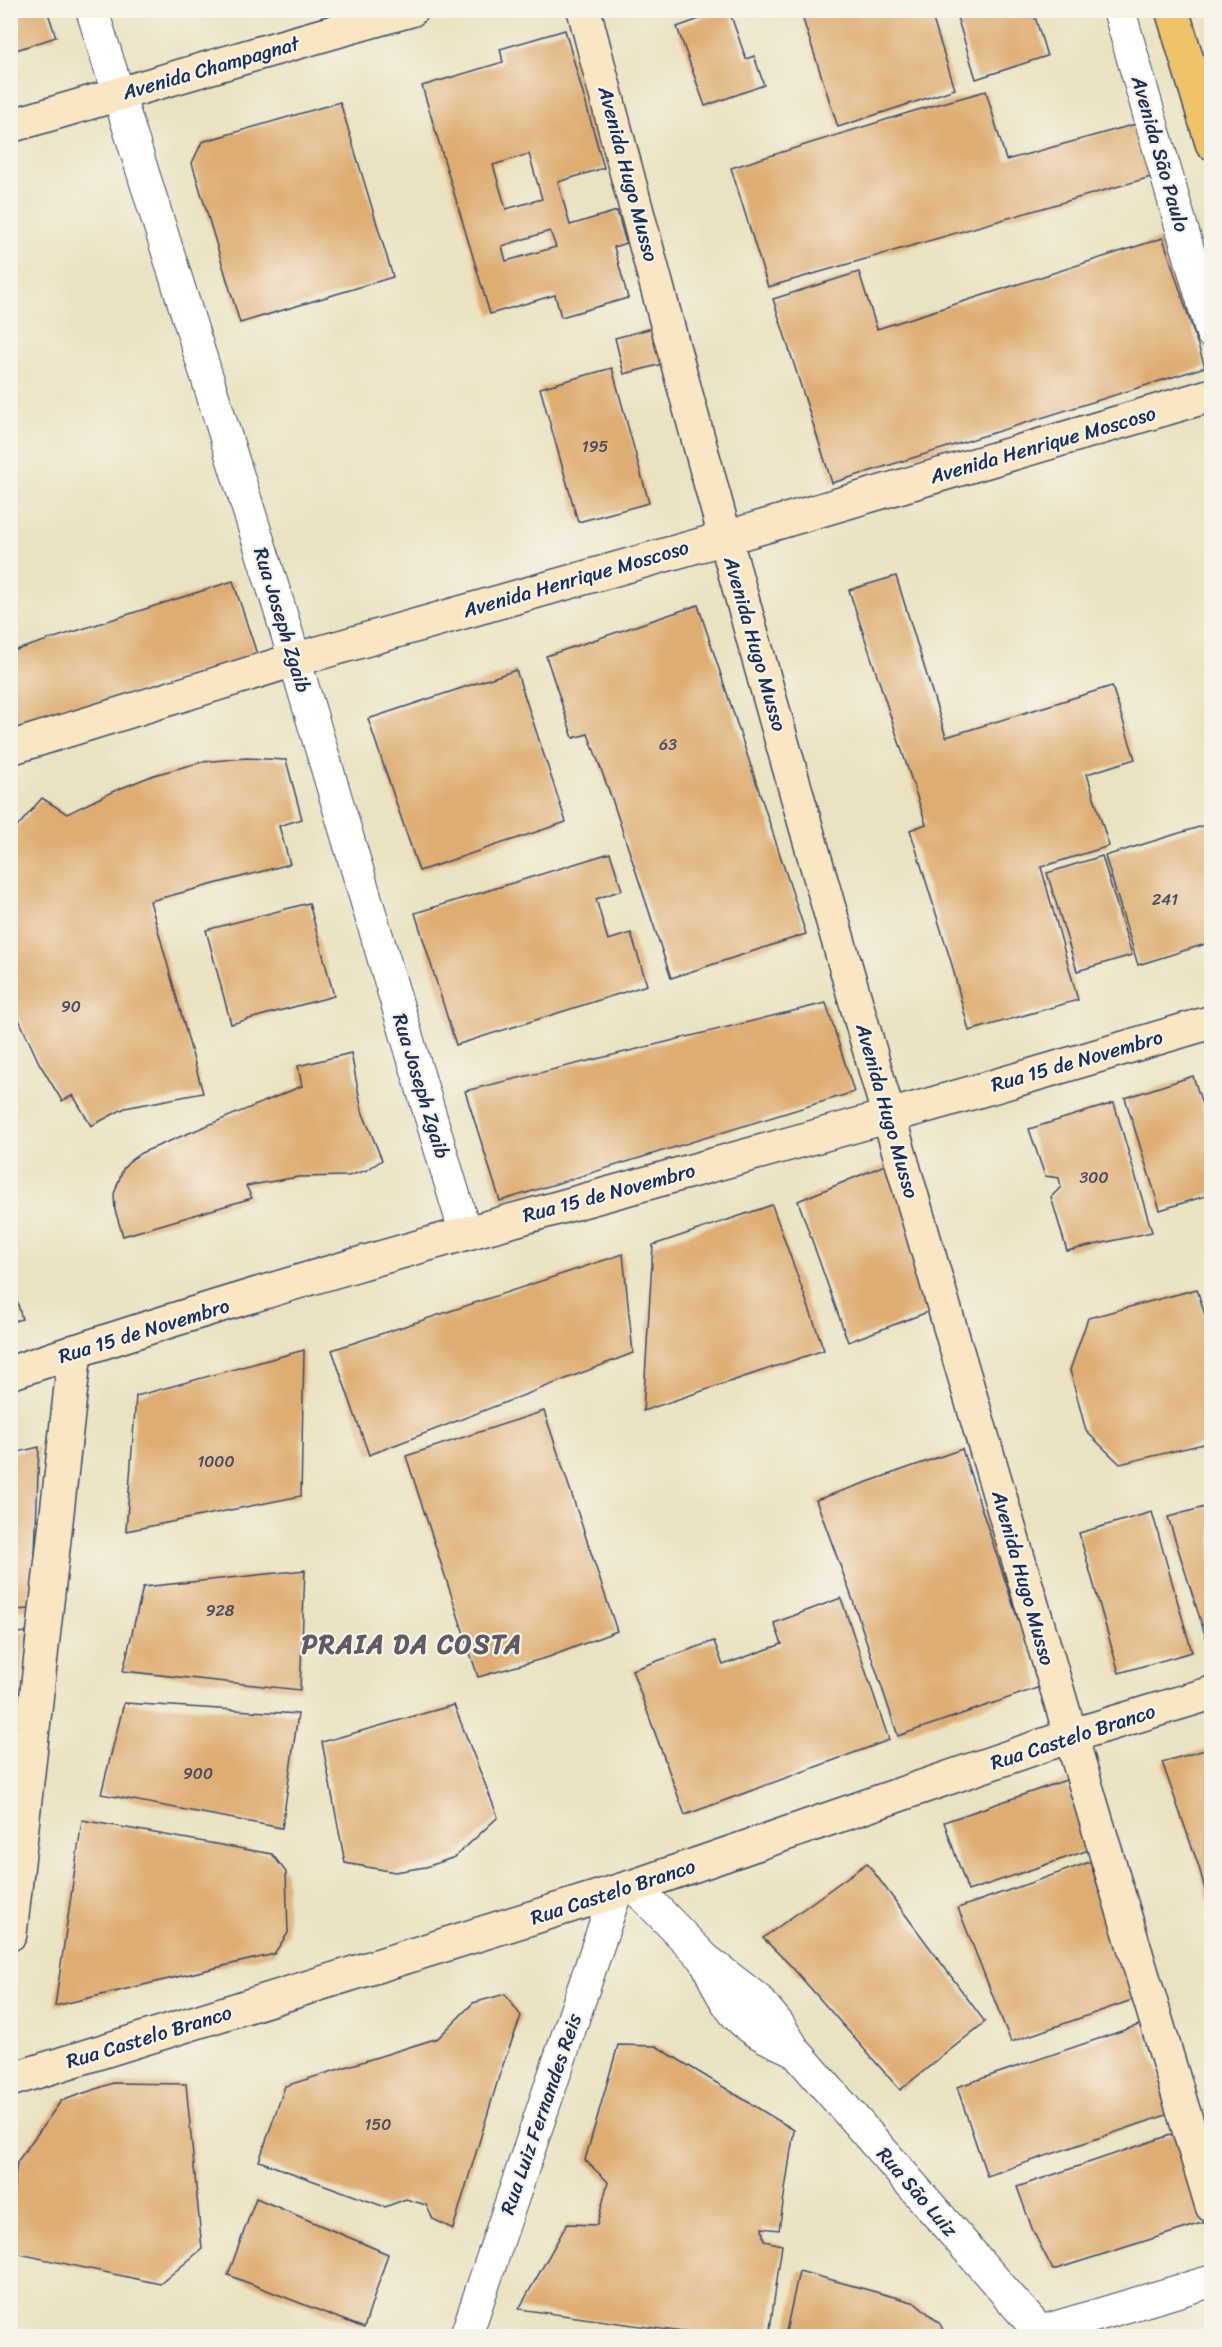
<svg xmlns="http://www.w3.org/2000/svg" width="1222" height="2347" font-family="Sriracha,sans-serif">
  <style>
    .building { fill: #dead72; fill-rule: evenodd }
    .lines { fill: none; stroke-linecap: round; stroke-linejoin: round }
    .street-casing { stroke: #3a4a6d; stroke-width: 34 }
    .secondary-casing { stroke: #3a4a6d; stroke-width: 36 }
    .primary-casing { stroke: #3a4a6d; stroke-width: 36 }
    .street { stroke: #fff; stroke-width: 32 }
    .secondary { stroke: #f9e7c3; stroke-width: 33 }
    .primary { stroke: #efc469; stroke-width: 33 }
    .labels { text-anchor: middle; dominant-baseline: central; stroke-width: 4.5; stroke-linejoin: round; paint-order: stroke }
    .number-label { font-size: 16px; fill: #4c4e63 }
    .street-label { font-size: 20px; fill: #1b2f5e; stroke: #f7f3e8 }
    .district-label { font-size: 26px; font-weight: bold; letter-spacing: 1.5px; fill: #5f5b65; stroke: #f7f3e8 }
  </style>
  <rect width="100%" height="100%" fill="#f7f3e8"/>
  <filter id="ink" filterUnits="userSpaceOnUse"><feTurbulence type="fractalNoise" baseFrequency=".0167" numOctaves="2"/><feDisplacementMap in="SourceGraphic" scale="12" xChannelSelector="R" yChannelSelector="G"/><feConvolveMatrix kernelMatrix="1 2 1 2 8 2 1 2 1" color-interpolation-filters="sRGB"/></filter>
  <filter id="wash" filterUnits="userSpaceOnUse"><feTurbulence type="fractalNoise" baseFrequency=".008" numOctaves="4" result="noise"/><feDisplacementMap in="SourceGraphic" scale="24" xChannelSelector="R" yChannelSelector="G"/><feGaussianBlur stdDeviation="1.35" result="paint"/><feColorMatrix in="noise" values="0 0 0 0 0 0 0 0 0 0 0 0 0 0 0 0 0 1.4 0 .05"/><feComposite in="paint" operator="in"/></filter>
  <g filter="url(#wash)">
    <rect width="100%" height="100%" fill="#eae2c0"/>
    <g id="blocks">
      <g class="building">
        <polygon points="10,10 47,10 56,37 10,52"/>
        <polygon points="724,10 729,10 746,59 754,56 764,85 705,106 677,27"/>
        <polygon points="800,10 930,10 955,89 838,127"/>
        <polygon points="955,10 1033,10 1047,56 976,79"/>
        <path d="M565,30L604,168L558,182L570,225L617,211L626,243L614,247L628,298L561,317L555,295L490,314L422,86L503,62L500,49ZM529,154L542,199L506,209L493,165ZM550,231L556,247L506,261L502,246Z"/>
        <polygon points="986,91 1006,160 1143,122 1158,175 768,287 731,168 914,111"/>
        <polygon points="340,102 393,277 240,323 192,163 202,142"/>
        <polygon points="1163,238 1205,367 832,483 773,299 859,272 877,329"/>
        <polygon points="660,326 670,362 624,374 615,338"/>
        <polygon points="612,368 649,503 578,522 540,388"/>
        <polygon points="896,576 946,737 1112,686 1135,759 1087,774 1109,846 1041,867 1078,1000 969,1031 952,965 910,830 926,824 849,590"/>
        <polygon points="233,581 257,654 10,731 10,652"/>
        <polygon points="698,605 806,934 671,978 612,799 588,734 573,738 546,656"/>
        <polygon points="516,670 566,822 419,871 368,719"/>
        <polygon points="246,758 286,760 302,819 279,826 290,864 150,901 203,1093 125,1108 91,1126 73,1095 62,1101 39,1063 10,1000 11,834 42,798 67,814 114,791 154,775 202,762"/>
        <polygon points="1212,823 1212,942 1138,965 1105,856"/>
        <polygon points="610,853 622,890 596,899 608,940 631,933 647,985 456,1045 415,913"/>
        <polygon points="1102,856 1132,955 1077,971 1047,873"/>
        <polygon points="309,903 334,996 231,1024 206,930"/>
        <polygon points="826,1003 854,1092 500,1201 465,1091"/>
        <polygon points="351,1053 362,1111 382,1160 367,1170 348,1176 298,1177 246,1186 252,1198 123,1236 115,1210 114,1194 123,1169 131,1160 141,1153 302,1086 298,1066"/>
        <polygon points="1193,1076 1212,1135 1212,1194 1160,1210 1125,1098"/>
        <polygon points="1114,1103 1152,1232 1067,1251 1051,1197 1061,1187 1059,1178 1045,1176 1029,1129"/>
        <polygon points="892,1162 941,1307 848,1342 798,1201"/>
        <polygon points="772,1205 824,1350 643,1411 653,1245"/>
        <polygon points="623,1254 633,1353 369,1455 332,1350"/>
        <polygon points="10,1276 22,1319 10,1322"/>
        <polygon points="1197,1289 1212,1338 1212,1442 1120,1464 1086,1431 1070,1370 1088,1318"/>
        <polygon points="304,1350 301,1496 126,1531 136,1396"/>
        <polygon points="544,1411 617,1631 549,1657 478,1677 406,1456"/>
        <polygon points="39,1447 33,1609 10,1610 10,1454"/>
        <polygon points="962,1449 1040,1687 898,1736 851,1595 816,1500"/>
        <polygon points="1212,1505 1212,1643 1208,1644 1168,1517"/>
        <polygon points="1152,1512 1192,1652 1119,1673 1079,1533"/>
        <polygon points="305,1570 300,1690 123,1671 143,1587"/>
        <polygon points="841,1598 889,1740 685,1815 632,1670 714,1641 723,1665 782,1644 774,1623"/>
        <polygon points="26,1632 22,1682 22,1723 10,1721 10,1634"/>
        <polygon points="124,1703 298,1714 282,1828 101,1794"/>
        <polygon points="454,1705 498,1817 455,1857 426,1867 395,1872 345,1863 322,1742"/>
        <polygon points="1212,1748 1212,1912 1211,1912 1199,1867 1162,1762"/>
        <polygon points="1066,1780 1089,1850 968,1891 944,1822"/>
        <polygon points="82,1820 272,1854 286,1872 288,1933 274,1954 55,2006"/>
        <polygon points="1090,1862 1135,1999 1011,2042 958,1908"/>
        <polygon points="867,1863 985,2022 900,2090 791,1966 763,1938"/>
        <polygon points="505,1994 521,2016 500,2073 453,2229 433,2219 426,2205 406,2199 385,2207 259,2161 285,2086 438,2038 473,2003"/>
        <polygon points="1142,2024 1172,2113 987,2176 957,2087"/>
        <polygon points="618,2045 656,2046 794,2130 779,2230 762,2228 764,2241 782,2245 769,2336 711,2336 519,2309 567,2224 597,2225 608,2182 585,2160"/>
        <polygon points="113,2083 186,2084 202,2249 160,2284 10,2252 10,2217 17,2162 61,2101"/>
        <polygon points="1182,2131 1212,2220 1053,2270 1033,2231 1017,2187"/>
        <polygon points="256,2198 388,2254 364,2328 228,2275"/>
        <polygon points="799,2271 916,2303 940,2324 946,2336 785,2336"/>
      </g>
    </g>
  </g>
  <g filter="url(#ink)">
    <use href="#blocks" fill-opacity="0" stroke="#3a4a6d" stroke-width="1.5"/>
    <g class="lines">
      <g class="street-casing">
        <g id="street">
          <polyline points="92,10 279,607 465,1232"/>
          <polyline points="1119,10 1212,333"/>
          <polyline points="634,1886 705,1959 758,2000 778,2024 795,2051 1040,2332"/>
          <path d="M705,1959C730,2015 738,2026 794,2050"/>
          <polyline points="1040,2332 1212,2281"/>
          <polyline points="466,2336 616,1892"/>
        </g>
      </g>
      <g class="secondary-casing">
        <g id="secondary">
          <path d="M584,10C775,747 992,1477 1212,2206"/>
          <polyline points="10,126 249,56 411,10"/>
          <polyline points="10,748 294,660 725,538 1212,395"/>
          <path d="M10,1373C298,1275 593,1199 886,1117C995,1087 1103,1054 1212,1022"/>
          <polyline points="10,1934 75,1351"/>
          <polyline points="10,2080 634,1886 1070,1736 1212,1693"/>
        </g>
      </g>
      <g class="primary-casing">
        <polyline id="primary" points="1172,10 1212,143"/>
      </g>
      <use href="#street" class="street"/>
      <use href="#secondary" class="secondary"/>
      <use href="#primary" class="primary"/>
    </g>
  </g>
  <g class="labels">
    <g class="number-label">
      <text x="595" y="446">195</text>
      <text x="668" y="744">63</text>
      <text x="1165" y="899">241</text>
      <text x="71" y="1006">90</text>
      <text x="1094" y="1177">300</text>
      <text x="216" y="1461">1000</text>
      <text x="220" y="1610">928</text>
      <text x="198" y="1773">900</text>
      <text x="378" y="2124">150</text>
    </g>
    <g class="street-label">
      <text transform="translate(211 68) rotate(-16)">Avenida Champagnat</text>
      <text transform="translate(1160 154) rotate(74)">Avenida São Paulo</text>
      <text transform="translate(628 174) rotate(75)">Avenida Hugo Musso</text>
      <text transform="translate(1043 445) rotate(-16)">Avenida Henrique Moscoso</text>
      <text transform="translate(576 579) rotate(-16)">Avenida Henrique Moscoso</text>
      <text transform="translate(282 620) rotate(73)">Rua Joseph Zgaib</text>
      <text transform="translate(755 644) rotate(74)">Avenida Hugo Musso</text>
      <text transform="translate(1077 1061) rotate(-16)">Rua 15 de Novembro</text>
      <text transform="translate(421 1086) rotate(73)">Rua Joseph Zgaib</text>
      <text transform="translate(887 1111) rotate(74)">Avenida Hugo Musso</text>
      <text transform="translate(609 1193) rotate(-15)">Rua 15 de Novembro</text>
      <text transform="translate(144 1331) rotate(-17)">Rua 15 de Novembro</text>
      <text transform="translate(1023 1578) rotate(74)">Avenida Hugo Musso</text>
      <text transform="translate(1073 1737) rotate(-18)">Rua Castelo Branco</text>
      <text transform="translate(613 1892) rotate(-18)">Rua Castelo Branco</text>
      <text transform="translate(149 2037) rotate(-17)">Rua Castelo Branco</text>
      <text transform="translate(541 2114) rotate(-71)">Rua Luiz Fernandes Reis</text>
      <text transform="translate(917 2192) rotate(49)">Rua São Luiz</text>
    </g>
    <g class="district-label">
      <text x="412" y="1644">PRAIA DA COSTA</text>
    </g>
  </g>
  <rect width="1222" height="2347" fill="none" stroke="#f7f3e8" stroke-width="36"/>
</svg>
